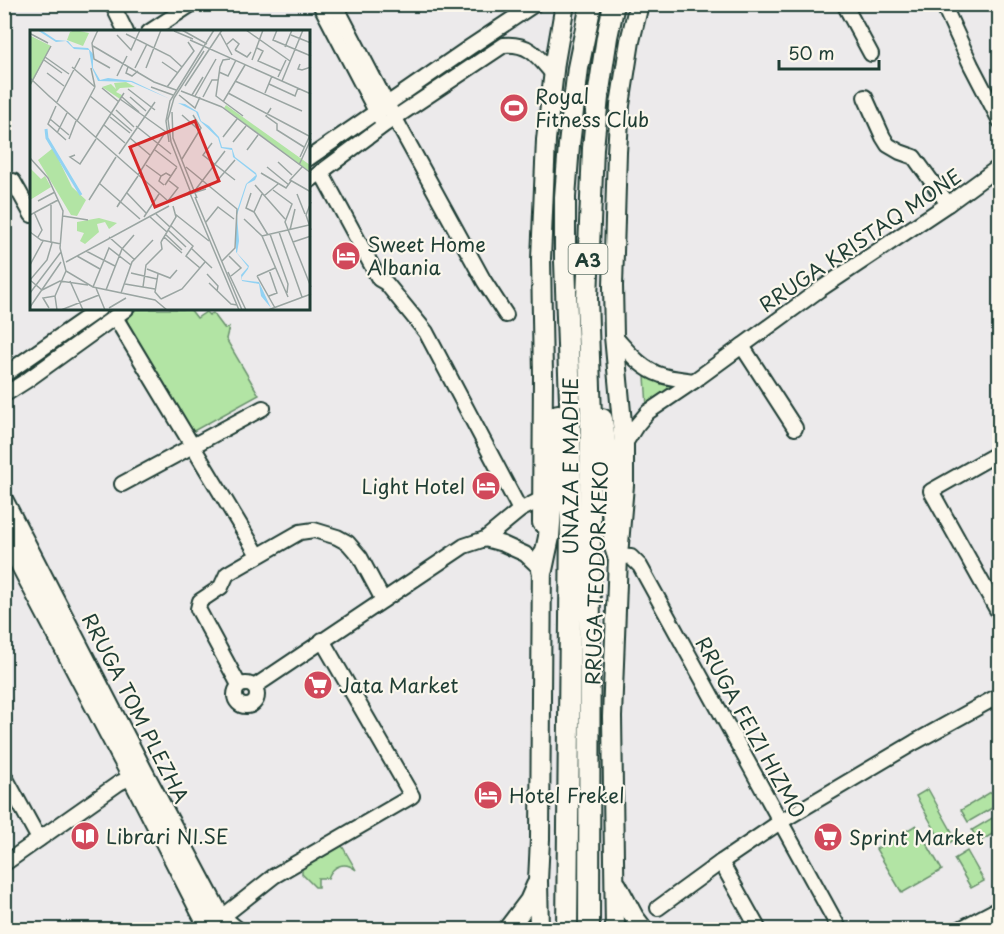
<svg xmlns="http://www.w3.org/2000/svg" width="1004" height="934" font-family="'Playpen Sans',sans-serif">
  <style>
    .green { fill: #b2e4a4; stroke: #68906c; stroke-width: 1.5 }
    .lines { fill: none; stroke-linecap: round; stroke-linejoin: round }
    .minor-casing { stroke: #1f3d34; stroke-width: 18 }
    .major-casing { stroke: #1f3d34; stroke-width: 22 }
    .highway-casing { stroke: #1f3d34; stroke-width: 24 }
    .minor { stroke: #fbf7ec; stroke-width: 14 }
    .major { stroke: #fbf7ec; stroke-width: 18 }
    .highway { stroke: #fbf7ec; stroke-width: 20 }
    .labels { text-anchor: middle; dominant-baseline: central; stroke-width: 4.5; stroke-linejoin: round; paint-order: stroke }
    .shield { fill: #fbf7ec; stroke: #61756b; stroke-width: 1.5 }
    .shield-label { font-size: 18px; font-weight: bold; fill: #1f3d34 }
    .poi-label { font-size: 20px; fill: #1f3d34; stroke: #fbf7ec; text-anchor: start }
    .street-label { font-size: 20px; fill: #1f3d34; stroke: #fbf7ec }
    .inset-river { fill: none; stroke: #92d2f3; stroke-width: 3 }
    .inset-road { fill: none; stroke: #9aa5a2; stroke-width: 1.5 }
    .view { fill: #d62828; fill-opacity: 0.15; stroke: #d62828; stroke-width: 3 }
    .inset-edge { fill: none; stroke: #1f3d34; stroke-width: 3 }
  </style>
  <rect width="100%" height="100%" fill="#eceaeb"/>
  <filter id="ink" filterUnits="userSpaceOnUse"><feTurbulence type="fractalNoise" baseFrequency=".0167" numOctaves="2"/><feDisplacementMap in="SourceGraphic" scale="12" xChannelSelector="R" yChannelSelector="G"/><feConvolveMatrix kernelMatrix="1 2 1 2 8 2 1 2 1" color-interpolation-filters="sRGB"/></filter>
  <g filter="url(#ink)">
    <g class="green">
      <path d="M137,309H190L197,318L206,312L209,315L213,313L225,329L229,327L226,339L259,395L190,433L129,328C124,317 128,315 137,309Z"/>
      <polygon points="645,376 681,385 647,407"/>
      <polygon points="999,787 999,804 968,822 961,810"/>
      <polygon points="928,789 956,839 944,846 916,796"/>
      <polygon points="999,814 999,830 979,842 972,830"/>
      <polygon points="916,825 942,870 902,893 876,849"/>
      <path d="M341,844L356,870C345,861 333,865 328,878H318V887H315L302,874V868Z"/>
      <polygon points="967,851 984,881 971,888 954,859"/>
    </g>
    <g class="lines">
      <g class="minor-casing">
        <g id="minor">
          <polyline points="112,4 126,32"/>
          <polyline points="320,4 379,117"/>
          <polyline points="335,4 387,104 484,281 506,315"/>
          <polyline points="844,4 871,54"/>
          <polyline points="943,4 971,65 1000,121"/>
          <polyline points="149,32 192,4"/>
          <polyline points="865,97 883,137 888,145 900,152 914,157 948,204"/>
          <polyline points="309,158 470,47 535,4"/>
          <polyline points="321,172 379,279 386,283 426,332 520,510"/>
          <polyline points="13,181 32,215"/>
          <path d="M309,181L384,125L504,45C530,43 538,57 553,74"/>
          <polyline points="115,317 258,555"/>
          <path d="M614,336C628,351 641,369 661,375C672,379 684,379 694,381"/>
          <polyline points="742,346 795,428"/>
          <polyline points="4,375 99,309"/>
          <polyline points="4,395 26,381 126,309"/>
          <polyline points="624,445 636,426 648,412 694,381 819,290 948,204 1000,166"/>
          <polyline points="1000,452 931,491 1000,615"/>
          <polyline points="122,484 263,408"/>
          <polyline points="485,539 503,544 525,554 542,570"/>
          <polyline points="618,556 631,557 640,566 840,930"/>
          <circle cx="246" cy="695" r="11"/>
          <polyline points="239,685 198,609 200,601 221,587 227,574 232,571 300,532 314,530 337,537 348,543 360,557 383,600"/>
          <polyline points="254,687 464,546 485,539 520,510 542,499"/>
          <polyline points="4,775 39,839"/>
          <polyline points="721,862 759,930"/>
          <polyline points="4,864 119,783 132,777"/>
          <polyline points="658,908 721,862 780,822 915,742 1000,695"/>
          <polyline points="221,918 274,876 412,796 322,640"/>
          <polyline points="958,930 1000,908"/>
        </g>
      </g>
      <g class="major-casing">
        <g id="major">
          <polyline points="4,501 143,771 221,918 236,930"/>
          <polyline points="542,523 543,376 541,259 546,140 555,62 565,4"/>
          <polyline points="4,534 126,766 201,913 207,924 206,930"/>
          <polyline points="617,885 634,917 644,930"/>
          <polyline points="507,930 529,901 536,885"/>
          <polyline points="539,930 538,881 540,839 542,556"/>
          <polyline points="615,930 612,717 618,556 624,485 624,445 614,336 613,286 617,152 620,105 630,41 639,4"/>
        </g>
      </g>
      <g class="highway-casing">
        <g id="highway">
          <polyline points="602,419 611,488 614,544 618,556"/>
          <polyline points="542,570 549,537 558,415"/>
          <polyline points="567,930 571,515 570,401 565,261 565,197 569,145 578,68 591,4"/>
          <polyline points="589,930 590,516 591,417 587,298 593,148 598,97 607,37 614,4"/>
        </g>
      </g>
      <use href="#minor" class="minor"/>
      <use href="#major" class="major"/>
      <use href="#highway" class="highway"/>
    </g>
  </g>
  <defs>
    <g id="stadium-disc" transform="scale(1.5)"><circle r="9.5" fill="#d1495b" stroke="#fbf7ec"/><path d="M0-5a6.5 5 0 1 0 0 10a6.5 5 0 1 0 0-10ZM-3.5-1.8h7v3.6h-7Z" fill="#fff"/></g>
    <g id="hotel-disc" transform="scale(1.5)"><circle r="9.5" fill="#d1495b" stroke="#fbf7ec"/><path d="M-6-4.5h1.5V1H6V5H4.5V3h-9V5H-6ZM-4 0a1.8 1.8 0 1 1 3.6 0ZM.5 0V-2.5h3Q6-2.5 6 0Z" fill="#fff"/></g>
    <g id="supermarket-disc" transform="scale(1.5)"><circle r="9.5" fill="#d1495b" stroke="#fbf7ec"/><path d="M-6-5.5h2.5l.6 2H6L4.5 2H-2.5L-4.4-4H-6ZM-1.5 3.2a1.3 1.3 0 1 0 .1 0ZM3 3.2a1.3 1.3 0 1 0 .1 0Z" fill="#fff"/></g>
    <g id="library-disc" transform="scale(1.5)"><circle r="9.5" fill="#d1495b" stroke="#fbf7ec"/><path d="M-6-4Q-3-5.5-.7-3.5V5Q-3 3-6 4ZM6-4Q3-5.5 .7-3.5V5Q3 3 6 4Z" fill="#fff"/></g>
  </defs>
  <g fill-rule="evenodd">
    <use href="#stadium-disc" x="514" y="108"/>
    <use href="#hotel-disc" x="346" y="256"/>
    <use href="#hotel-disc" x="486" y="486"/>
    <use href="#supermarket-disc" x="318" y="685"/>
    <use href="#hotel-disc" x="488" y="795"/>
    <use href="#library-disc" x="85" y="836"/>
    <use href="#supermarket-disc" x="828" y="837"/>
  </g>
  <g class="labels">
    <rect class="shield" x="568.5" y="244" width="39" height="30" rx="4.5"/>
    <g class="shield-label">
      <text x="588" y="259">A3</text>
    </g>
    <g class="poi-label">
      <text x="535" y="96">Royal<tspan x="535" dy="23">Fitness Club</tspan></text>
      <text x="367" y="244">Sweet Home<tspan x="367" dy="23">Albania</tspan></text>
      <text x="465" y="486" text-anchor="end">Light Hotel</text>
      <text x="339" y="685">Jata Market</text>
      <text x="509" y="795">Hotel Frekel</text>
      <text x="106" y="836">Librari NI.SE</text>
      <text x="849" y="837">Sprint Market</text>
    </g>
    <g class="street-label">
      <text transform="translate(860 240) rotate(-34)">RRUGA KRISTAQ MONE</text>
      <text transform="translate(570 466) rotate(-90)">UNAZA E MADHE</text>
      <text transform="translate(596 573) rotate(-88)">RRUGA TEODOR KEKO</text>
      <text transform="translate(136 708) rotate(63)">RRUGA TOM PLEZHA</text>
      <text transform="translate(751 727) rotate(61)">RRUGA FEIZI HIZMO</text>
    </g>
  </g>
  <g transform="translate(30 30)">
    <rect width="280" height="280" fill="#eceaeb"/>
    <path d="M45,0L59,3L53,16L37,10L40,2ZM1,6L21,16L0,57V7ZM96,52L105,57L90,58L86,62L92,65L90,69L72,57L81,54L86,59L84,53ZM196,75L280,135V142L194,78ZM23,118L42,157L56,170L47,186L41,185L8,130ZM0,138L11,149L15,146L21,157L0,170ZM69,188L87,193L79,199L75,192L67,194L69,202L55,214L50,211L54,203L47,201V192Z" fill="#b2e4a4"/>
    <path d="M7,0H11L26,10L38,11L43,17L58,18L63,24V38L70,50L78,48L102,51L140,69L101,52L68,51L62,38L59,20L44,19L36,11L26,12ZM148,73L155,74L168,82L171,91L179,96L189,107L192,117L202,118L205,127L226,143L227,146L225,150L217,154L207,185L209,211L207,223L219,236L218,239L212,247V250L229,252L241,278L231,266L229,254L212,251L211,245L218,237L206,222V184L216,154L226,145L203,127L202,120L191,118L188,108L170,91L166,82Z" fill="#92d2f3"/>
    <path class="inset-river" d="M16,99L17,108L51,165"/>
    <path class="inset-road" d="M68,0L62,13L64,29L80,38M152,0L177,14M216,0L260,31M247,0L243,10L281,26M144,1L163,9M190,3L202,25M1,4L18,13M96,4L140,26L152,37M87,5L101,20L110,0M261,5L281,13M160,10L281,64M196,15L203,9L209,14L205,20M63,16L124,52L146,60M255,17L262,0M227,18L233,21L228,31L251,41M205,20L217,27L221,22M15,27L39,44M200,29L193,30L190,37L186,66L213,86M14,30L32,43M222,30L233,0M132,32L148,43M270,34L268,39L272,40L281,37M42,37L65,57M98,37L96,43L102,46L108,41M61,38L65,57M105,38L117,14M116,38L131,0M189,42L198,46L206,30M17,43L34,56M87,46L97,26M248,47L256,30M0,48L20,67M205,51L272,81M252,51L273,0M239,54L265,66L268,58M0,55L21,16M155,56L192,0M121,57L143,65M137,57L164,21L158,12M72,58L89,72M98,59L125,80M151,61L192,77M198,63L279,106M235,63L242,46M149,65L165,78L170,67M162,65L173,47M19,66L138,171L176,159M60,66L81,83M165,66L186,29M92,67L109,82M100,67L116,81M173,67L182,50H188M90,69L136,102M27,72L50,28M193,72L215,35M26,76L18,94L36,110M192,77L281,143M241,78L236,86L247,94V100L274,117M86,80L104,97M142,82L143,108L167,168M81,83L102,101M152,85L170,101M80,87L100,103M20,89L39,105M47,91L65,57M74,95L95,113M106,96L141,124M27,103L37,83M66,107L94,63M193,107L207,89M100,108L120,125M39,109L46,91M139,112L136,91L140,71L184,0M203,112L216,96M182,113L173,125L205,150M125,120L147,137M217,120L228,105M89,124L125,72M45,125L40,127L50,134L66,109M270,127L281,103M0,128L18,148L33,181L30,218L36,241L63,257L125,270L137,280M152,129L171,98L163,85M248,132L262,145M116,135L131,146M269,135L281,109M156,137L207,179L205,218L192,231M237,137L259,155M272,137L260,150L281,162M231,143L256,158L261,151M108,145L136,101M138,150L148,158L138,171M186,152L205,130M69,153L110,189M134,155L129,151L131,146L136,143L141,146M135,155L147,137M225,155L255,189M166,159L195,121M243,160L262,174L255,192L281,257M159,161L209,280M97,163L116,183M161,163L141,112L138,89L144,68L174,21M221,163L216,178L224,182M232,164L224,182L238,205M267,164L275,184M234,166L248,154M165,167L212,280M59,170L86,127M8,171L25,162M90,172L87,177L108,146M281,172L276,185L281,200M4,182L12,200L8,207M126,184L140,197M145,184L179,211M0,185L28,170M33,186L58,190M119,186L137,202M114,187L129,164M214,189L232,206L258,267M176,192L188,177L204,189M141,196L163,216L156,226L170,238M138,200L156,217M260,200L265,179M0,202L11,210L31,214M249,202L272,267M135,204L152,220M240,204L258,254L257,263M232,206L279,195M79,207L105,230M134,207L152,223M131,212L146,187L143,176M263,212L281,206M21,213V173M161,218L182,238M56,221L85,236M47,226L70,239M199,226L211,238L201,246M36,232L139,176M0,235L13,211M117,239L140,248L147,240M239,240L247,263L239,266M198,242L216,280M101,243L127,249M128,244L125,262L131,269M177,244L188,256L187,261M227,246L245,278M227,246L245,238M0,250L12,260L30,251L58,255M0,250L17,230L22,213M40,251L53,280M179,253L201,274L207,275M95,254L125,259M63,257L79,218L101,235M113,257L116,235L132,219L131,212M66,258L75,280M76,260L92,219L104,205M0,263L31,222M91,263L102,232L123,210M131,269L152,259L175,232M0,277L31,232M19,278L13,268L25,266M79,278L96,268M27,280L25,266L36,241M31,280L69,265M238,280L281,264"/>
    <path class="view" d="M165,91L189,151L125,177L100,117Z"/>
    <rect width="280" height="280" class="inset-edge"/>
  </g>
  <rect width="1004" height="934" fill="none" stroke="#fbf7ec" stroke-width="24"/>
  <rect x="12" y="12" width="980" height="910" fill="none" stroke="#1f3d34" stroke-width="2" filter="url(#ink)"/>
  <path d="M779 60v9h100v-9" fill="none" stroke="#1f3d34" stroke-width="3"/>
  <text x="788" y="60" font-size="18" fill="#1f3d34" stroke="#fbf7ec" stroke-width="4.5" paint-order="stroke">50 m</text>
</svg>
